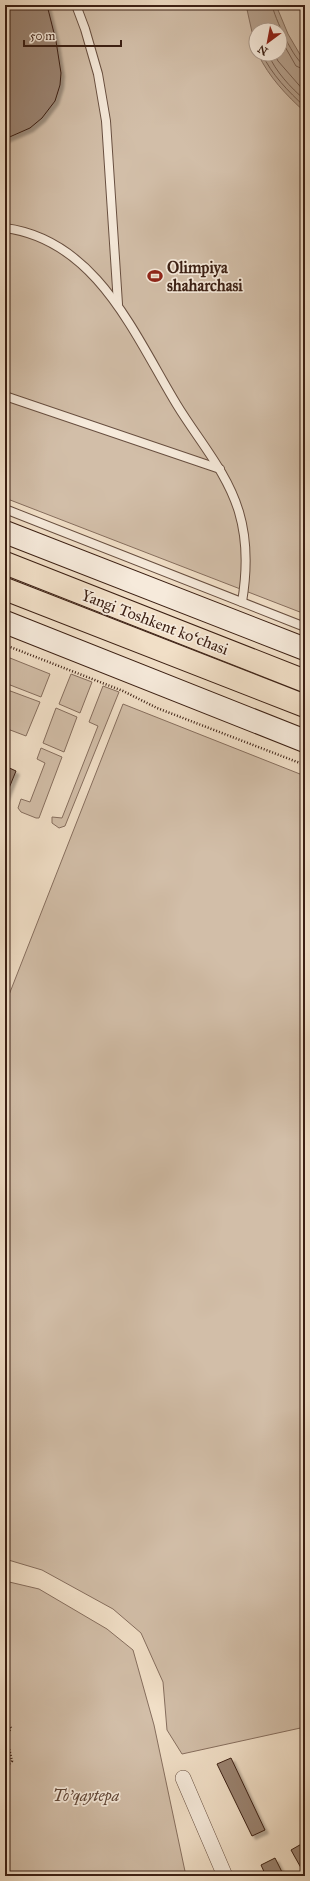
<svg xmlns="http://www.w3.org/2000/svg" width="310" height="1881" font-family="'IM FELL Great Primer',serif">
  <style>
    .green { fill: #d2bea8; stroke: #866e5e; fill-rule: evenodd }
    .water { fill: #b39e8a; stroke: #836b5a }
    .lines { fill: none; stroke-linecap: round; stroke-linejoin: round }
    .shore { stroke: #775e4e; stroke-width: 1 }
    .building { fill: #9a8371; stroke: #3b1f13; filter: url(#shadow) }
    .lane-casing { stroke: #684f40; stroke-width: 10 }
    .street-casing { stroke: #684f40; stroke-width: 16 }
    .secondary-casing { stroke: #3b1f13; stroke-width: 24 }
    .highway-casing { stroke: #3b1f13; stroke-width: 24 }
    .path { stroke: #3b1f13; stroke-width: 2.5; stroke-dasharray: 1 2; stroke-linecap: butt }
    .lane { stroke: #f6eadb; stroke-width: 8 }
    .street { stroke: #f6eadb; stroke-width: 15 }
    .secondary { stroke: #f6eadb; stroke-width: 22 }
    .highway { stroke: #f1dfc7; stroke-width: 22 }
    .labels { text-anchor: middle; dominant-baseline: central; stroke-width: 3.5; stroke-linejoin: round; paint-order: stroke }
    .poi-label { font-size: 16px; font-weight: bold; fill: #3b1f13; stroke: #f6eadb; text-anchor: start }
    .street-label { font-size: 16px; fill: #3b1f13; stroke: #f6eadb }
    .park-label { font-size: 16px; font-style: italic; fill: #614738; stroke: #f6eadb }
  </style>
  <defs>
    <filter id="shadow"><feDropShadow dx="3.5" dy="3.5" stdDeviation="1" flood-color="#0004"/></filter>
  </defs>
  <rect width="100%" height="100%" fill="#f1dfc7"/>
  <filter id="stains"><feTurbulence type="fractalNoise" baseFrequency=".005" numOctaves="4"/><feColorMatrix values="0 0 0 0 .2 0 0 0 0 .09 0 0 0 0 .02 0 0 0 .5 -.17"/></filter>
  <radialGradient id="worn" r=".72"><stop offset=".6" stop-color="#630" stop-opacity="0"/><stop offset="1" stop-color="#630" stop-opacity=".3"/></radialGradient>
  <g class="green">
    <path d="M5,5H305V614L5,498ZM256,30H280V54H256Z"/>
    <polygon points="10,658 50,674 41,697 5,683 5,670"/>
    <polygon points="71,674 92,682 80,713 59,704"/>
    <polygon points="103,686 119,692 65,826 59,828 52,823 52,817 62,818 98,726 89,722"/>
    <polygon points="5,689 40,702 26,736 5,728"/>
    <polygon points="123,704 305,776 305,1727 182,1754 167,1730 163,1682 141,1633 113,1609 42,1570 5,1559 5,1005"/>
    <polygon points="56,708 77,717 64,752 43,743"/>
    <polygon points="41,748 62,757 39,818 36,818 21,812 18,808 21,799 30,802 45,763 37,759"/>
    <polygon points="5,1581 39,1589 107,1629 133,1650 154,1725 186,1876 5,1876"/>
  </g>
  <path class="water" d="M246,5H276L288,34L305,63V112C286,95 269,77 258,54H280V30H256V50Z"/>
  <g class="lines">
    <g class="shore">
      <path d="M272,5C274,16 295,64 305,65"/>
      <polyline points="280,38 296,66 305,70"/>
      <path d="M262,54C272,75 288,91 305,107"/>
      <path d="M268,54C276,72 290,87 305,100"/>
      <polyline points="274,54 278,61 305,92"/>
    </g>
  </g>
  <g class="building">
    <polygon points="5,5 47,5 56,41 61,73 60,85 55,101 42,118 30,128 5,139"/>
    <polygon points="5,766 16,771 5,798"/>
    <polygon points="231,1758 265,1830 252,1836 217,1764"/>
    <polygon points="305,1842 305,1875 291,1850"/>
    <polygon points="275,1858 284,1876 266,1876 261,1865"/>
  </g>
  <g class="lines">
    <g class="lane-casing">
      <g id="lane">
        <polyline points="76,5 85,29 98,74 106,121 118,304"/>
        <path d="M5,228C97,240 135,336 177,405C199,441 227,472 239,512C248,542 247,572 242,602"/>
        <polyline points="5,396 220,469"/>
        <polyline points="5,509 305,627"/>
      </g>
    </g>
    <g class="street-casing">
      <polyline id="street" points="183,1778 225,1876"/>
    </g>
    <g class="secondary-casing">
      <g id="secondary">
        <polyline points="5,532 305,649"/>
        <polyline points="5,622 305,741"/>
      </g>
    </g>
    <g class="highway-casing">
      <g id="highway">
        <polyline points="5,563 305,681"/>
        <polyline points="5,589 305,706"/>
      </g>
    </g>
    <g class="path">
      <polyline points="5,645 123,691 157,708 305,765"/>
      <polyline points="5,1720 11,1728 6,1736 12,1761 5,1768"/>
    </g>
    <use href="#lane" class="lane"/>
    <use href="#street" class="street"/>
    <use href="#secondary" class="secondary"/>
    <use href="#highway" class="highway"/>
  </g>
  <defs>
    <g id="stadium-bare" transform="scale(1.2)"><path d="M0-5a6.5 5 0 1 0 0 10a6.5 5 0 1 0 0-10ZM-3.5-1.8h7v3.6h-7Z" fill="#8f2418" stroke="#f6eadb" stroke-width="2.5" paint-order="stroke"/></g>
  </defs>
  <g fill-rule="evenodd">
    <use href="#stadium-bare" x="155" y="276"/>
  </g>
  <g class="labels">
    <g class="poi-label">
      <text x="167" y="267">Olimpiya<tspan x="167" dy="18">shaharchasi</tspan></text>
    </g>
    <g class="street-label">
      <text transform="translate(155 622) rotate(21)">Yangi Toshkent ko‘chasi</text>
    </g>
    <g class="park-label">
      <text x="86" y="1795">To'qaytepa</text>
    </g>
  </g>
  <rect width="310" height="1881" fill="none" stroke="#f1dfc7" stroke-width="20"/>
  <rect x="6" y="6" width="298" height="1869" fill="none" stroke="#3b1f13" stroke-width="2"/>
  <rect x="10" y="10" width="290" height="1861" fill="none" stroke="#3b1f13"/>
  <g transform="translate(268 42) rotate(212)"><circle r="19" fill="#f6eadb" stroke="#ab998b"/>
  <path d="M0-3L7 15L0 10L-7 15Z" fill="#8f2418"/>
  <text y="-6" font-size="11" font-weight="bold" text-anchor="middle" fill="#3b1f13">N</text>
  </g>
  <path d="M24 40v6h97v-6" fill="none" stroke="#3b1f13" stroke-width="2"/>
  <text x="30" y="40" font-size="12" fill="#3b1f13" stroke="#f6eadb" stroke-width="3" paint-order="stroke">50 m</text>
  <rect width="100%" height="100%" filter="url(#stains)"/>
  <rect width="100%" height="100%" fill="url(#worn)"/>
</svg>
